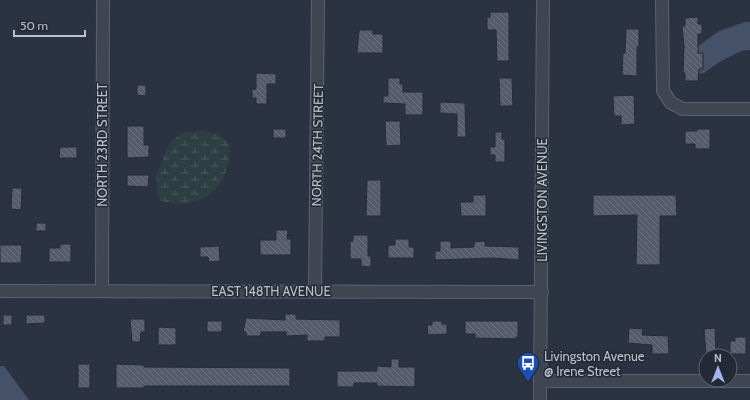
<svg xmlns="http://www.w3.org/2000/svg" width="750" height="400" font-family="Cabin,sans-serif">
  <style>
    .wetland { fill: url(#wetland-marsh) }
    .water { fill: #455069 }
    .building { fill: url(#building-back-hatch); stroke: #262b38 }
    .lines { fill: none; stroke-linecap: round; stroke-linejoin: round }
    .minor-casing { stroke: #5d626e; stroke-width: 14 }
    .minor { stroke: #3f4551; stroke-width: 12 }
    .labels { text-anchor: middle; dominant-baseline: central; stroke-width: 3; stroke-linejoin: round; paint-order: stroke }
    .street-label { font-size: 13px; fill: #bcc0cb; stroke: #242936 }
    .poi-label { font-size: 13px; fill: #bcc0cb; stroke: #242936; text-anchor: start }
  </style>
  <defs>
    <pattern id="wetland-marsh" width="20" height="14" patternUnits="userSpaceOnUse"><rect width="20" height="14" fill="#2e3f43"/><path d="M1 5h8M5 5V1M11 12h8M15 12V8" fill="none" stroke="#4a595d"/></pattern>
    <pattern id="building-back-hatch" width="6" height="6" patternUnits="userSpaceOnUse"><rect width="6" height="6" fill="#555b6b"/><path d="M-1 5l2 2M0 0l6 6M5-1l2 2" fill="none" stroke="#6c717f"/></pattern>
  </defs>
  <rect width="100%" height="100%" fill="#2b3241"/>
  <path class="wetland" d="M200,131C209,132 220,133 226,140C230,145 230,152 229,158C226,193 192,213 159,200L156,176L170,142L182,133Z"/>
  <g class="water">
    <polygon points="745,22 750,22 750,50 741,51 718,63 704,73 691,75 694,49 719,31"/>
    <polygon points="0,366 4,366 29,400 0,400"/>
  </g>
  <g class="building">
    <polygon points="490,12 509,12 509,61 497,61 496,30 487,30 487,17 490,17"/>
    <polygon points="698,17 698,24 702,24 702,34 698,34 698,53 703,53 703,69 699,69 698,81 685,81 685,73 683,73 684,46 682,26 685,26 685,18"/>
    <polygon points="626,29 639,29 639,47 637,47 637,76 622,75 623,53 625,53"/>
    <polygon points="359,30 373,30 373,34 383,34 383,53 357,53"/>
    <polygon points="256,73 276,74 276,84 267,84 267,104 256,104 256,98 252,98 252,89 256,89"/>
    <polygon points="388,78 400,78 400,84 403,84 403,92 423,92 423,115 405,115 405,104 383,103 383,96 388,96"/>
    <polygon points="499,78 512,78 513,106 500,106"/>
    <polygon points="137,85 146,85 146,96 137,95"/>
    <polygon points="634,95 635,124 621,125 621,116 614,116 613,96"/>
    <polygon points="440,102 465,103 466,137 457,137 457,114 440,113"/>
    <polygon points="385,121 400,121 401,145 386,146"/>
    <polygon points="127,126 144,126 144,145 149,145 149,157 127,158"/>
    <rect x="273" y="129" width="13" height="9"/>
    <polygon points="697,129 710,129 710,149 695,149 695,144 685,144 685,131 697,131"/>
    <polygon points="495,132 502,132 502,139 505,139 505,162 495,162 495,155 490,155 490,147 495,147"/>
    <polygon points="60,147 77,147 77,158 59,158"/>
    <polygon points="127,175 149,175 148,187 127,186"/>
    <polygon points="367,180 381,180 381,216 366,216"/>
    <polygon points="12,188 22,188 21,210 11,209"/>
    <polygon points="473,195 486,195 486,216 461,216 460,202 473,202"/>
    <polygon points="593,195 676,195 677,216 660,216 660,265 636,265 637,215 593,216"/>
    <rect x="36" y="223" width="10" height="8"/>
    <polygon points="276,230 288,230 287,239 291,239 291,255 260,255 260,240 276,240"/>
    <polygon points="353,235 368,235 368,256 371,256 371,267 361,266 361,259 350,259 350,241 353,241"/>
    <polygon points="395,239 409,239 409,247 414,247 414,258 388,258 388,245 395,245"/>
    <polygon points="440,241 451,241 451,248 474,247 474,242 485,241 485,246 519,247 519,260 493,258 435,260 435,251 440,251"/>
    <polygon points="60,244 71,244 71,262 49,262 49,248 60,248"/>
    <polygon points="0,245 22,245 21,263 0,263"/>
    <polygon points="219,246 220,261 209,262 208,257 200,257 200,247"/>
    <polygon points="285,314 296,314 296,319 340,320 340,337 325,337 325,341 307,341 307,335 286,336 286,332 261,332 261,336 246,336 246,332 243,332 246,318 285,320"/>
    <rect x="3" y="315" width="9" height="10"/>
    <polygon points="26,315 45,315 45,323 26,324"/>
    <polygon points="130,319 145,319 145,332 141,332 140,342 132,342"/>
    <rect x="207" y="321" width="15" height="11"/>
    <polygon points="432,321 442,321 442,324 447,324 447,334 428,335 427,325 432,325"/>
    <polygon points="465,321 518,321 518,337 516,337 516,339 475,338 475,334 465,334"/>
    <polygon points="161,327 176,328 176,345 158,345 158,328"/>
    <polygon points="629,328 643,329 642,335 668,336 669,354 652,354 652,345 628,343"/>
    <polygon points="715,328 716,354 706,354 704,329"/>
    <polygon points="735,337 746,337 746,354 730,354 730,341 735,341"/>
    <polygon points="391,359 399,359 399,367 415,367 415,387 377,386 377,383 354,383 354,387 337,387 337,371 377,371 377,366 391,367"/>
    <rect x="78" y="364" width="12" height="24"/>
    <polygon points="116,364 144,365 144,367 290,368 290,386 144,386 144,388 116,388"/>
  </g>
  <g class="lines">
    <g class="minor-casing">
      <g id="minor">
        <polyline points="662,0 663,91 671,103 683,109 750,109"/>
        <polyline points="102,290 103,0"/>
        <polyline points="0,291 542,292"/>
        <polyline points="315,291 318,0"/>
        <polyline points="540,381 750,381"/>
        <polyline points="540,400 543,0"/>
      </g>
    </g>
    <use href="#minor" class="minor"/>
  </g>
  <defs>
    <g id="bus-pin" transform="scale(1.15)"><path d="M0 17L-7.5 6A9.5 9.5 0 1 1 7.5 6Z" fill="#1a4fb4" stroke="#242936"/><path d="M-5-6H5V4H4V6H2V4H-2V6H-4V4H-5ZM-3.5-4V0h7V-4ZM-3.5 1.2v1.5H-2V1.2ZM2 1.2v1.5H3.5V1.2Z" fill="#fff"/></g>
  </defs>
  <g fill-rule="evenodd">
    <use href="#bus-pin" x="528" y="363"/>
  </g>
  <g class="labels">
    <g class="street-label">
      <text transform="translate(102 145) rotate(-90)">NORTH 23RD STREET</text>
      <text transform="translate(317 145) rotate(-89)">NORTH 24TH STREET</text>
      <text transform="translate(542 200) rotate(-90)">LIVINGSTON AVENUE</text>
      <text x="271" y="291">EAST 148TH AVENUE</text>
    </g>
    <g class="poi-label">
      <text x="544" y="356">Livingston Avenue<tspan x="544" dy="15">@ Irene Street</tspan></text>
    </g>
  </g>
  <g transform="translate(718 368)"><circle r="19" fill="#242936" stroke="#616572"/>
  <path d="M0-3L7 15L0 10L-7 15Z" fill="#a0b5ec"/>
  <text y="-6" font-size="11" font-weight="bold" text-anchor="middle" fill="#bcc0cb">N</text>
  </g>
  <path d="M14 30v6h71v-6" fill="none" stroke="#bcc0cb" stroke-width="2"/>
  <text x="20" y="30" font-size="12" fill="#bcc0cb" stroke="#242936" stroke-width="3" paint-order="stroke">50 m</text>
</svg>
